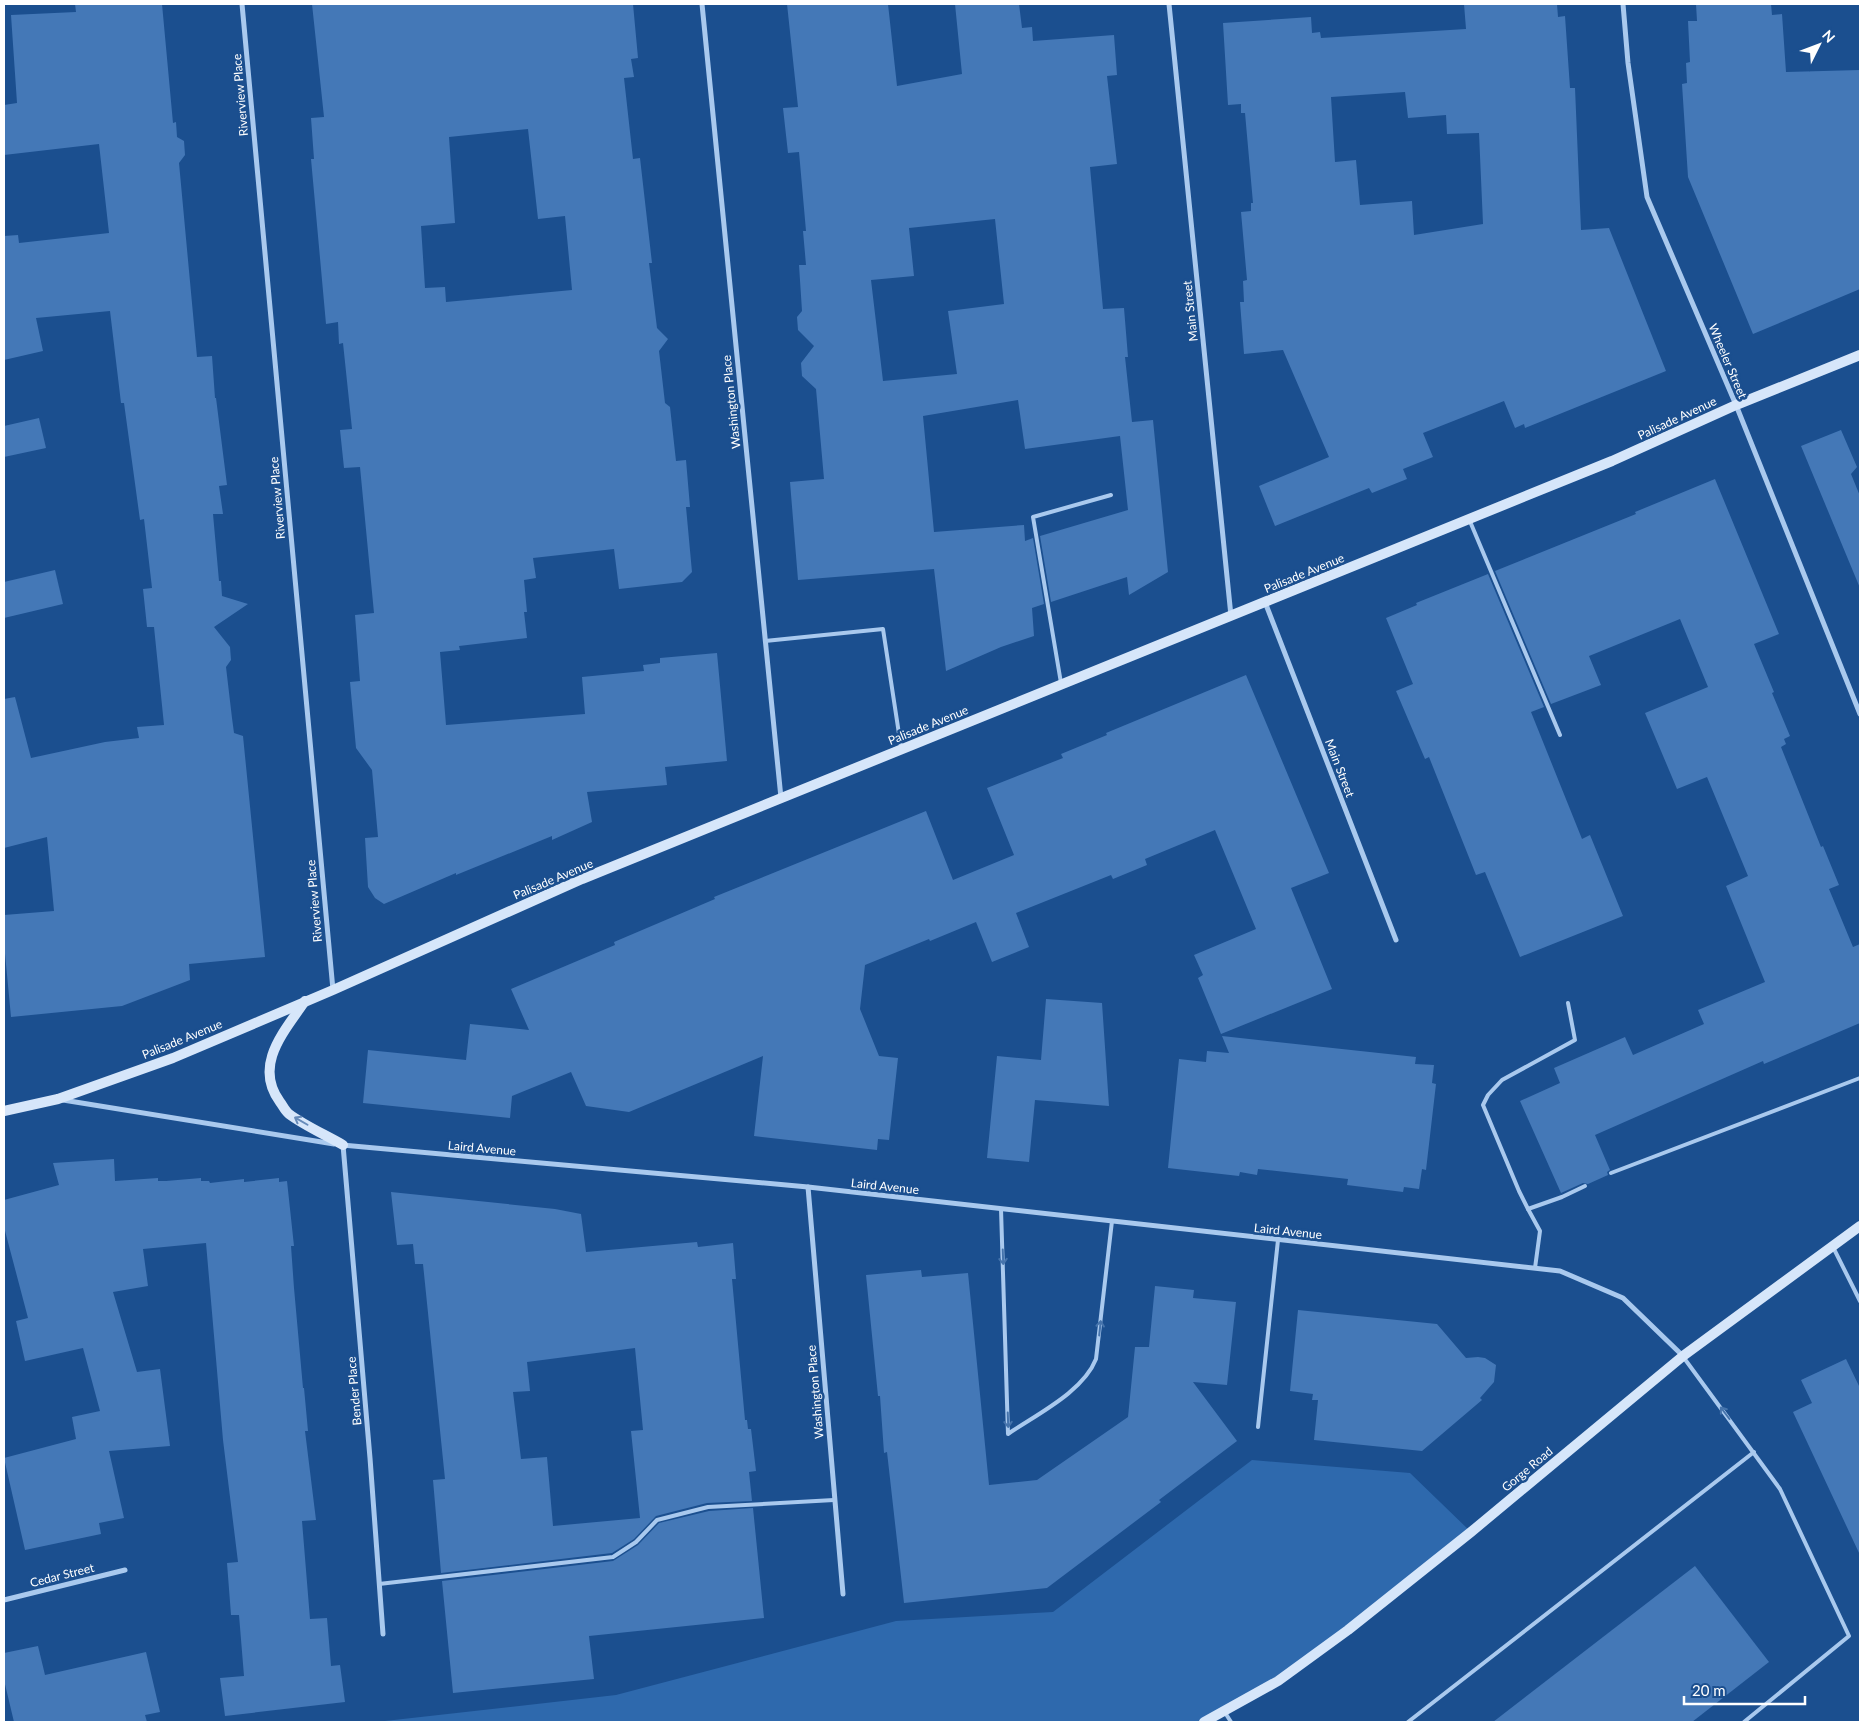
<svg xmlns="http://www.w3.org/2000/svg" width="1864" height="1726" font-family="Lato,sans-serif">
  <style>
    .green { fill: #2e69ad }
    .building { fill: #4478b7; fill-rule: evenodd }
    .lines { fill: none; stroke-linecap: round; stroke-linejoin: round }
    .service { stroke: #a9c9ee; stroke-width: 4 }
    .minor { stroke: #a9c9ee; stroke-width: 5 }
    .secondary { stroke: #d6e6fa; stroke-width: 10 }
    .oneway { stroke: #668bba }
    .oneway2 { stroke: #4674ac }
    .labels { text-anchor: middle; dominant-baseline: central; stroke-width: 5; stroke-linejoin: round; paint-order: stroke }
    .street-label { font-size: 12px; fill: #fff; stroke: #1b4f8f }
  </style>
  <rect width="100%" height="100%" fill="#1b4f8f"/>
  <polygon class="green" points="1252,1460 1410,1473 1471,1532 1278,1681 1204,1722 376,1722 616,1695 896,1621 1053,1612"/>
  <g class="building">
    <polygon points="75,4 162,4 173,123 176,122 177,137 184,141 185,155 179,163 197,357 212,356 215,398 216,398 227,485 219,486 223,514 213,514 219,581 221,581 222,596 248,604 214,627 230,647 231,660 226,667 232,718 234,733 243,736 265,957 189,964 190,980 122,1006 11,1017 4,943 4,915 54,911 47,837 4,848 4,699 15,697 31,758 105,742 139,738 137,727 164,725 154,627 147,627 143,589 152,588 144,519 140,520 124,403 121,403 110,311 36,318 43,351 4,360 4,236 18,235 19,243 109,233 99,144 4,155 4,105 17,103 11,15 76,12"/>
    <path d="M312,4H633L638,58L631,59L634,77L624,78L633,159L640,158L652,263H649L657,328L668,339L659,351L665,403L670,407L676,461L686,460L690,507H686L692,572L682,582L619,589L614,549L533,558L536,578L524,580L527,612H524L527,638L459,646L460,650L440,652L446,725L585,714L582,677L644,671L643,665L660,663V658L717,653L727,761L665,767L667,785L587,792L592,822L552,840V836L456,875V873L384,904L375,898L368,887L365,838L378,837L372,770L356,748L350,682L360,681L355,615L374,613L360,467L344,468L340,430L352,429L343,343L339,344L338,322L326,324L311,159H314L311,118L324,117ZM528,129L538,219L565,216L572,290L446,302L445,287L425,288L421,226L455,223L449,137Z"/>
    <path d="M787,4H888L897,86L962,74L955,4H1019L1022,28L1032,27L1033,41L1114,35L1117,75L1107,76L1117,164L1090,167L1103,309L1124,308L1128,357H1125L1132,422L1153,420L1168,572L1129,595L1127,577L1051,602L1040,536L1128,510L1120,436L1025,449L1018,400L923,416L934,532L1024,525L1025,541L1033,538L1044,604L1032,608L1034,636L1001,647L946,671L934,569L798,580L790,482L824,479L816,389L802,376L801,363L814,346L798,330L797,317L802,311L799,265H806L803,231H806L799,152L788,153L783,108L798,107ZM995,219L1004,304L948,311L957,374L883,381L871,280L914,276L909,228Z"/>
    <path d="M1464,4H1557L1558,17L1565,16L1570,88H1575L1581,230L1609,228L1666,371L1525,428L1524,424L1515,428L1504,401L1423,433L1433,457L1403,469L1407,479L1372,493L1369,488L1275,526L1259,486L1329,457L1283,350L1244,354L1240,302H1244L1243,281L1247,280L1241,212L1251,211V203H1253L1245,113H1241V104L1228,105L1223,23L1311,17L1312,33L1320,32L1321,38L1466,29ZM1405,92L1408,118L1446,115L1447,134L1479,133L1483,224L1414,235L1412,201L1360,205L1356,160L1335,162L1331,97Z"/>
    <polygon points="1696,4 1771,4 1772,15 1782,14 1786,72 1860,70 1860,289 1753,334 1688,177 1682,84 1687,83 1686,63 1690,62 1688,21 1697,21"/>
    <polygon points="39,418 46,448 4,457 4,426"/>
    <polygon points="1841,430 1857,467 1851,474 1860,496 1860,588 1801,446"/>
    <polygon points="1715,479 1779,634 1754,644 1774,692 1772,693 1790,736 1784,739 1786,744 1781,747 1821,847 1823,846 1839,885 1829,889 1853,947 1860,944 1860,1023 1764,1064 1763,1061 1595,1135 1610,1170 1607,1172 1608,1175 1588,1184 1583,1183 1561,1193 1520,1101 1560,1083 1554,1068 1625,1037 1633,1055 1704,1024 1698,1010 1765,982 1726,886 1748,876 1707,777 1677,789 1645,713 1708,687 1680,619 1589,656 1601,685 1551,704 1495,571 1636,514 1635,512"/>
    <polygon points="55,570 63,604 4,618 4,582"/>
    <polygon points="1488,574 1544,707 1531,712 1582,839 1590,835 1623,916 1520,957 1485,872 1476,875 1429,757 1425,759 1396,691 1413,684 1386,618 1417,605 1416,603"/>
    <polygon points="1246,675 1329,873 1291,888 1332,989 1221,1034 1198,978 1203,975 1194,955 1256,929 1215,830 1145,859 1147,865 1113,879 1111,875 1016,913 1029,947 992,962 976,922 930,941 929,939 865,965 860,1009 879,1056 898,1058 889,1140 878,1139 877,1150 754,1136 763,1056 629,1112 586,1106 571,1072 512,1096 510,1118 363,1103 368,1050 466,1060 470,1024 529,1030 511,989 615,945 614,942 715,899 714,897 926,811 953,880 1014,855 987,788 1063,758 1061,754 1107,735 1106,733"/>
    <polygon points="1046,999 1102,1003 1109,1106 1035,1100 1029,1162 987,1158 997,1056 1041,1060"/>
    <polygon points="1222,1036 1416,1057 1415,1064 1434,1065 1432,1083 1436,1084 1426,1170 1422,1169 1419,1189 1404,1187 1403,1192 1347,1185 1348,1179 1258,1169 1257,1175 1240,1172 1239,1176 1168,1168 1179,1059 1206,1062 1207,1051 1229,1053"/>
    <polygon points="114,1159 115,1181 158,1178 158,1181 166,1181 201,1178 201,1181 209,1181 210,1183 244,1179 244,1182 279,1178 279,1182 287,1181 294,1246 291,1246 294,1288 303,1388 304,1388 308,1431 305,1431 316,1520 302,1521 310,1619 327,1618 331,1666 340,1665 345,1702 225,1716 220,1678 244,1676 239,1615 231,1615 227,1563 238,1562 223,1440 206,1243 143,1249 148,1286 113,1292 137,1372 160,1369 170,1446 109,1451 124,1518 99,1523 101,1534 25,1550 4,1458 76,1439 72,1417 100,1411 83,1348 25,1361 16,1321 28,1318 4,1227 4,1200 59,1185 53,1163"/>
    <path d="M391,1192L555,1209L581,1214L586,1252L697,1242L698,1247L733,1243L736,1279H732L745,1420H747L748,1429H751L756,1471L749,1472L752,1501L707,1503L656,1516L634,1539L612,1553L441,1573L433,1480L445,1479L423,1264H415L413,1244L397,1245ZM635,1348L643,1430L631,1431L640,1518L553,1526L547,1457L521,1459L513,1392L530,1391L527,1362Z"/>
    <polygon points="921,1270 922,1277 968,1273 989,1485 1037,1480 1128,1417 1135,1347 1149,1347 1155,1286 1194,1290 1193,1298 1236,1302 1227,1385 1193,1382 1237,1441 1159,1500 1161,1502 1047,1588 904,1603 887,1452 884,1453 880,1396 878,1396 866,1275"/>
    <polygon points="1298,1310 1437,1324 1466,1358 1478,1357 1485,1358 1496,1365 1494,1382 1480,1398 1482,1400 1422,1451 1314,1440 1318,1400 1312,1400 1313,1394 1290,1391"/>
    <polygon points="1846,1359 1860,1388 1860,1555 1793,1412 1812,1403 1801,1380"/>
    <polygon points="753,1508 764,1618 589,1636 594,1679 453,1693 442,1581 613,1561 638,1545 659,1523 709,1511"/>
    <polygon points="1695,1566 1769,1662 1692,1722 1493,1722"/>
    <polygon points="38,1646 45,1675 146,1652 160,1712 145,1715 147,1722 14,1722 4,1680 4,1653"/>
  </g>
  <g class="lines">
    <g class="service">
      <polyline points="1469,519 1560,735"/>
      <polyline points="765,641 883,629 901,747"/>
      <polyline points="1061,683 1033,517 1111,495"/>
      <polyline points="1611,1173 1860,1078"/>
      <path d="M1001,1209L1008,1434C1037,1414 1083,1392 1096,1359L1112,1221"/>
      <polyline points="1528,1209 1519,1191 1483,1105 1488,1095 1502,1080 1575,1040 1568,1003"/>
      <polyline points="1833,1247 1860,1301"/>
      <polyline points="1535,1268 1540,1231 1528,1209 1562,1197 1585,1186"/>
      <polyline points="1684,1358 1780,1489 1849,1636 1744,1722"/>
      <polyline points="1258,1427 1278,1240"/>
      <polyline points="379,1584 613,1557 636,1542 657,1520 708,1507 834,1500"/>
      <polyline points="1224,1711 1231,1722"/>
      <polyline points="1408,1722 1754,1452"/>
    </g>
    <g class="minor">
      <polyline points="242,4 333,990"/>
      <polyline points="702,4 781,798"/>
      <polyline points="1169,4 1231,616"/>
      <polyline points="1623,4 1628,63 1647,197 1736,405 1860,714"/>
      <polyline points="1265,602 1396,940"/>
      <polyline points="63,1100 334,1144"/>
      <polyline points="342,1145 808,1187 1560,1271 1623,1298 1683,1356"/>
      <polyline points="343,1145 370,1458 383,1634"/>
      <polyline points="808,1187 843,1594"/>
      <polyline points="4,1600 125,1570"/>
    </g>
    <g class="secondary">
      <path d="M305,1001C284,1032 253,1065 280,1102C283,1106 285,1111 289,1114C305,1126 326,1135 343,1145"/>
      <polyline points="4,1111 58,1099 173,1058 333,990 582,879 1612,461 1736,405 1860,355"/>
      <polyline points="1204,1722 1278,1681 1348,1630 1471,1532 1683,1356 1860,1226"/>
    </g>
  </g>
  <defs><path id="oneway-shaft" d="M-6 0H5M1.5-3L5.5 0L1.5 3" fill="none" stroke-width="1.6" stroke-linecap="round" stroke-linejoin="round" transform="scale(1.25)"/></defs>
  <use class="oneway" href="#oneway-shaft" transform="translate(301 1121) rotate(-150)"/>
  <g class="oneway2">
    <use href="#oneway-shaft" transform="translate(1003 1257) rotate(88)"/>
    <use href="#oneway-shaft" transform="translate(1100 1328) rotate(-84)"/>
    <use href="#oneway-shaft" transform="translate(1725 1413) rotate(-127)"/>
    <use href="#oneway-shaft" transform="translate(1008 1420) rotate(88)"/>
  </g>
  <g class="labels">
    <g class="street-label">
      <text transform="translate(240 95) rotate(-95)">Riverview Place</text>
      <text transform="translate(1190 311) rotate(-96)">Main Street</text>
      <text transform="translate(1728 361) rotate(67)">Wheeler Street</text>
      <text transform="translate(731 402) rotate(-96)">Washington Place</text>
      <text transform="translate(1677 418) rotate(-25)">Palisade Avenue</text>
      <text transform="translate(277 498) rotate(-95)">Riverview Place</text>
      <text transform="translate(1304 573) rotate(-22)">Palisade Avenue</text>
      <text transform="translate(928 725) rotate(-22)">Palisade Avenue</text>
      <text transform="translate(1340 768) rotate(69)">Main Street</text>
      <text transform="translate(553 879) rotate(-23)">Palisade Avenue</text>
      <text transform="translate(314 901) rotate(-95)">Riverview Place</text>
      <text transform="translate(182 1039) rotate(-22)">Palisade Avenue</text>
      <text transform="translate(482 1148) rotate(5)">Laird Avenue</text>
      <text transform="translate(885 1186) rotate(6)">Laird Avenue</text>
      <text transform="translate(1288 1231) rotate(6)">Laird Avenue</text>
      <text transform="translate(354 1391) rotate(-95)">Bender Place</text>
      <text transform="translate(815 1392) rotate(-95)">Washington Place</text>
      <text transform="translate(1527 1469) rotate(-40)">Gorge Road</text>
      <text transform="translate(62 1575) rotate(-14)">Cedar Street</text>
    </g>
  </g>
  <rect width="1864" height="1726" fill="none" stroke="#ffffff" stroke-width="10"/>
  <g transform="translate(1819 45) rotate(48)" stroke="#1b4f8f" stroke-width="4" paint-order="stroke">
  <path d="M0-4L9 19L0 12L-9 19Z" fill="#ffffff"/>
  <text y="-8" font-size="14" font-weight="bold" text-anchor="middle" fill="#ffffff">N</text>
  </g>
  <path d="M1684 1696v8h121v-8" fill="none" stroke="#ffffff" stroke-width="2.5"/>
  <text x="1692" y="1696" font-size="15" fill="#ffffff" stroke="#1b4f8f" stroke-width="4" paint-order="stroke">20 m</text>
</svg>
